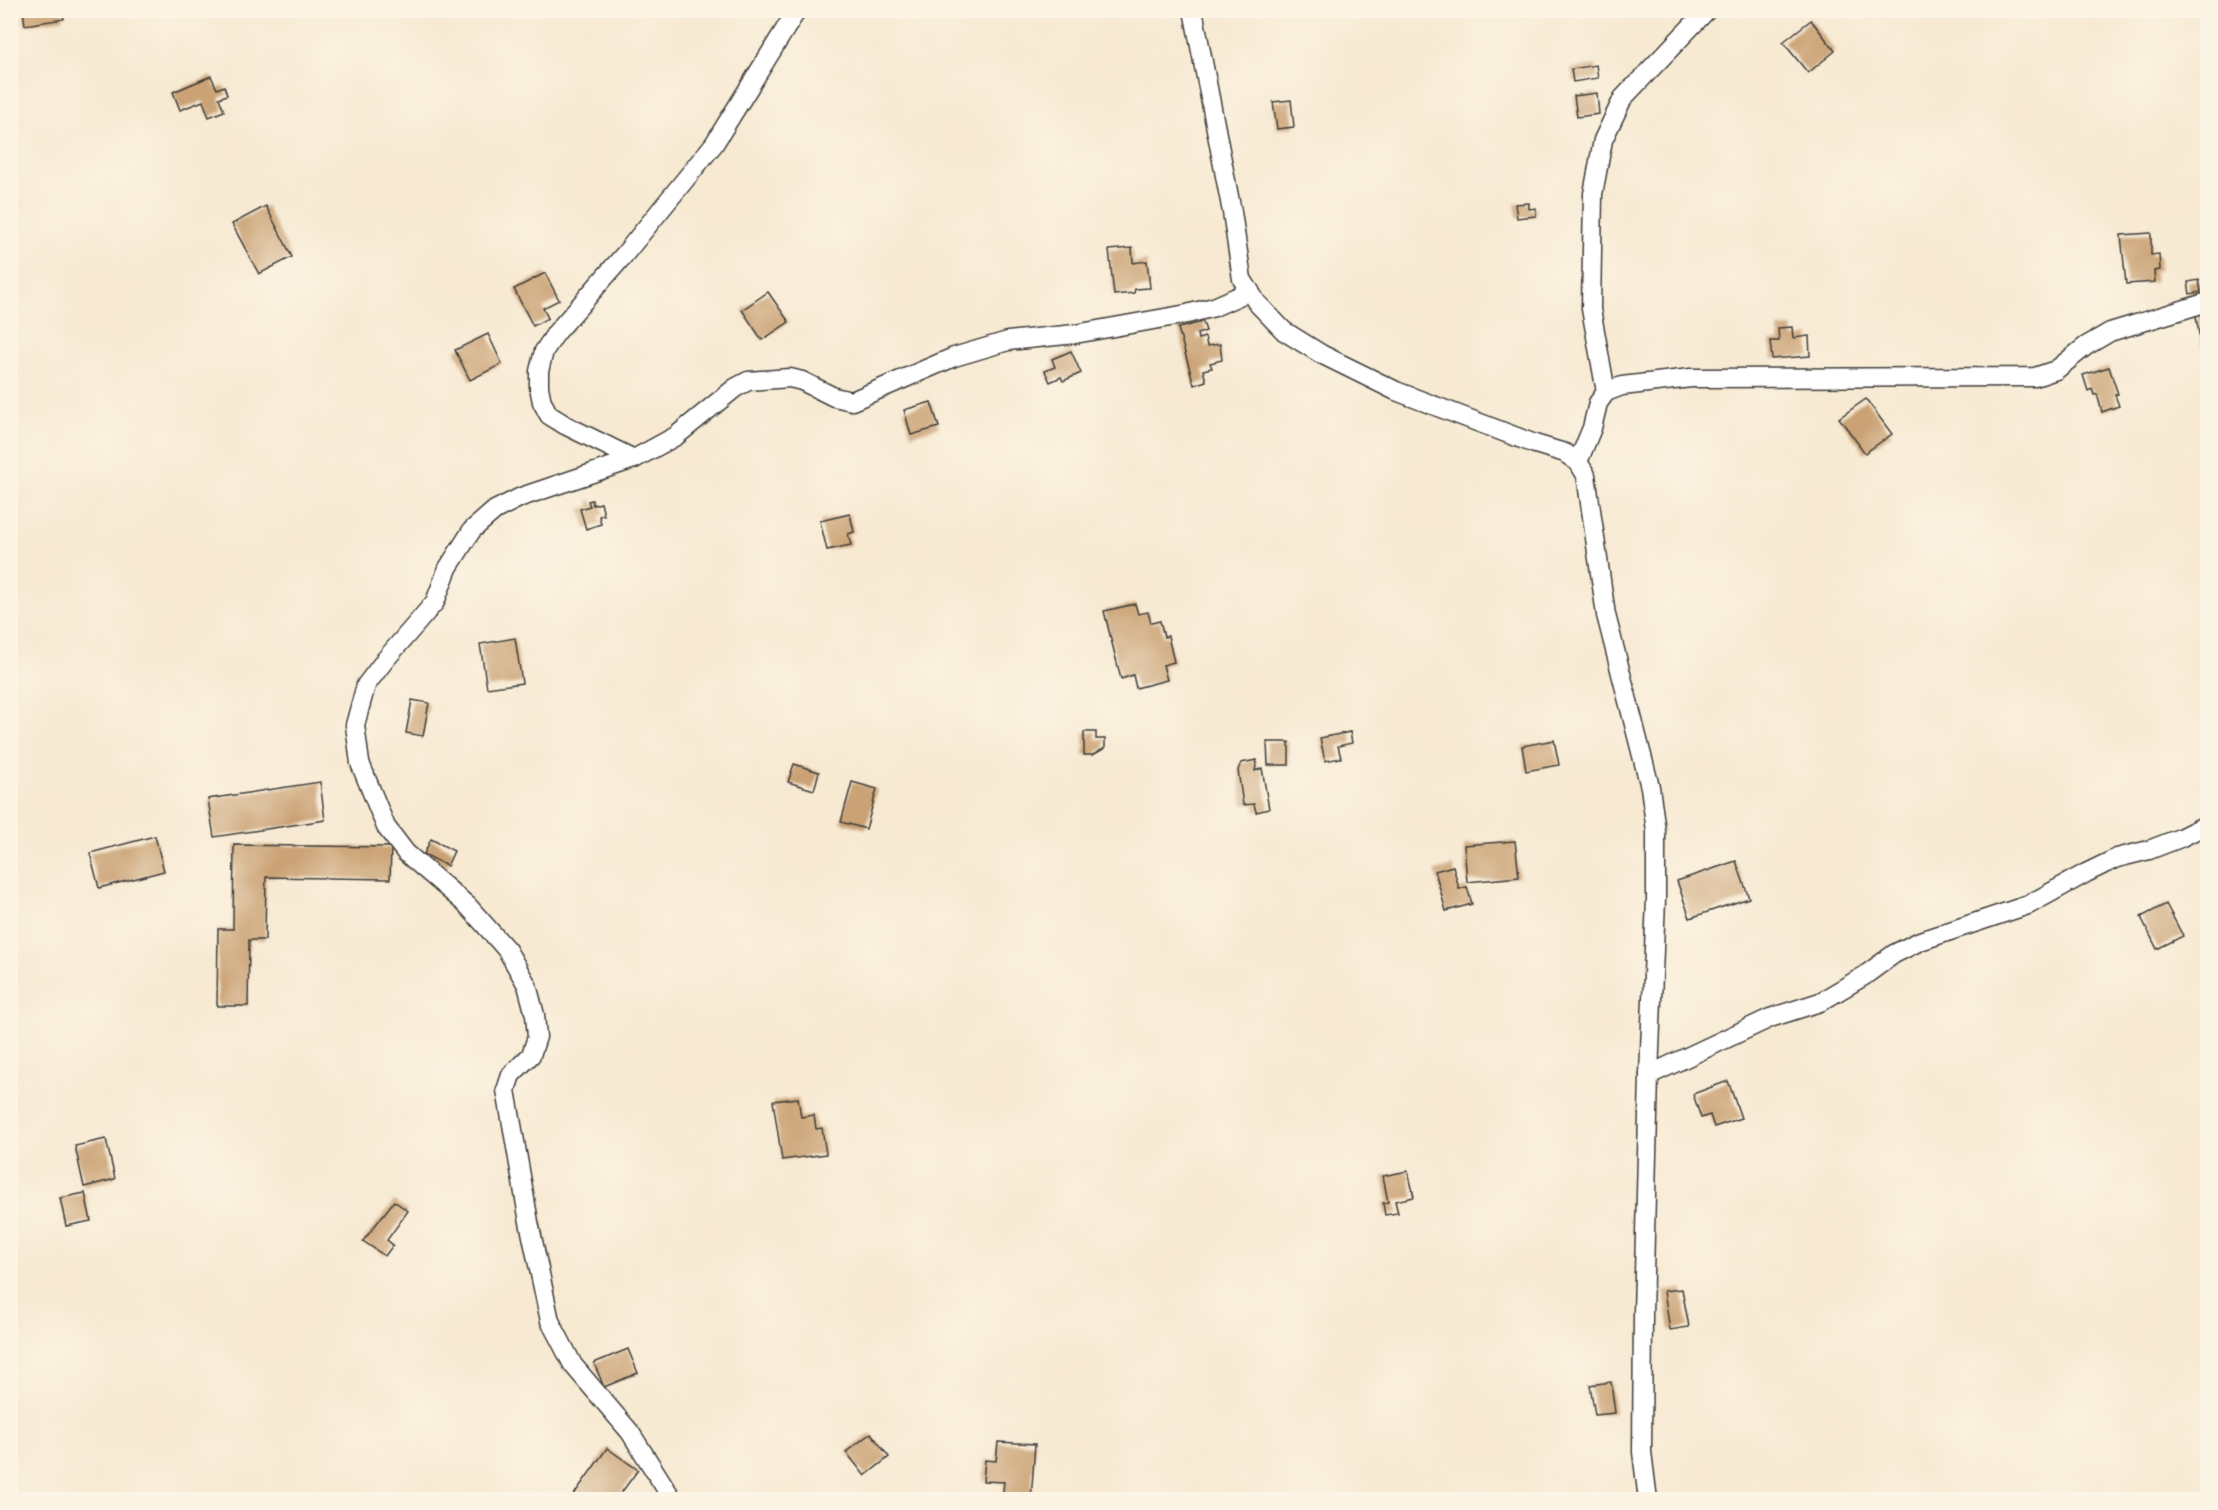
<svg xmlns="http://www.w3.org/2000/svg" width="2218" height="1510" font-family="Delius,sans-serif">
  <style>
    .building { fill: #caa274 }
    .lines { fill: none; stroke-linecap: round; stroke-linejoin: round }
    .street-casing { stroke: #3d3b37; stroke-width: 21 }
    .street { stroke: #fff; stroke-width: 18 }
  </style>
  <rect width="100%" height="100%" fill="#fcf5e5"/>
  <filter id="ink" filterUnits="userSpaceOnUse"><feTurbulence type="fractalNoise" baseFrequency=".0167" numOctaves="2"/><feDisplacementMap in="SourceGraphic" scale="12" xChannelSelector="R" yChannelSelector="G"/><feConvolveMatrix kernelMatrix="1 2 1 2 8 2 1 2 1" color-interpolation-filters="sRGB"/></filter>
  <filter id="wash" filterUnits="userSpaceOnUse"><feTurbulence type="fractalNoise" baseFrequency=".008" numOctaves="4" result="noise"/><feDisplacementMap in="SourceGraphic" scale="24" xChannelSelector="R" yChannelSelector="G"/><feGaussianBlur stdDeviation="1.35" result="paint"/><feColorMatrix in="noise" values="0 0 0 0 0 0 0 0 0 0 0 0 0 0 0 0 0 1.4 0 .05"/><feComposite in="paint" operator="in"/></filter>
  <g filter="url(#wash)">
    <rect width="100%" height="100%" fill="#f7e9d2"/>
    <g id="blocks">
      <g class="building">
        <polygon points="23,10 62,10 64,19 25,25"/>
        <polygon points="1811,20 1835,51 1808,73 1783,42"/>
        <polygon points="1596,65 1598,78 1573,82 1571,69"/>
        <polygon points="211,76 217,89 224,86 227,95 219,98 224,111 209,117 203,101 180,110 173,92"/>
        <polygon points="1597,93 1599,114 1577,117 1574,96"/>
        <polygon points="1291,100 1294,127 1277,129 1273,102"/>
        <polygon points="1529,203 1529,209 1536,208 1536,216 1517,218 1515,204"/>
        <polygon points="266,206 292,257 259,274 232,224"/>
        <polygon points="2151,233 2151,255 2159,254 2160,270 2154,271 2155,282 2126,284 2121,235"/>
        <polygon points="1132,248 1133,263 1147,261 1150,288 1135,289 1134,293 1114,295 1109,250"/>
        <polygon points="545,273 559,300 543,308 548,318 533,326 514,289"/>
        <polygon points="2199,280 2201,292 2190,294 2188,282"/>
        <polygon points="768,292 789,322 762,340 742,310"/>
        <polygon points="2208,309 2208,348 2202,349 2195,312"/>
        <polygon points="1203,322 1206,331 1197,334 1198,339 1205,337 1207,346 1220,344 1222,360 1210,363 1212,368 1203,370 1206,381 1194,385 1178,328"/>
        <polygon points="1792,327 1793,338 1809,336 1810,356 1772,359 1770,341 1779,341 1778,328"/>
        <polygon points="488,334 502,364 470,380 455,350"/>
        <polygon points="1071,351 1081,373 1063,381 1061,377 1050,382 1045,371 1055,367 1052,359"/>
        <polygon points="2109,367 2118,394 2115,395 2119,406 2102,412 2097,394 2094,395 2092,389 2088,391 2083,375"/>
        <polygon points="1866,399 1892,434 1865,453 1839,418"/>
        <polygon points="931,402 939,427 911,435 904,410"/>
        <polygon points="592,500 593,505 601,503 604,515 599,516 601,524 586,529 580,509 590,506 588,501"/>
        <polygon points="850,514 854,532 848,534 851,545 827,550 820,521"/>
        <polygon points="1135,604 1138,614 1148,612 1151,623 1160,621 1164,637 1168,636 1174,662 1163,665 1167,680 1136,688 1133,675 1121,679 1104,611"/>
        <polygon points="515,638 522,683 487,688 480,644"/>
        <polygon points="412,700 429,703 423,736 406,733"/>
        <polygon points="1084,732 1096,732 1096,739 1105,739 1105,748 1093,755 1084,755"/>
        <polygon points="1350,732 1352,743 1338,746 1341,758 1325,761 1320,738"/>
        <polygon points="1554,740 1559,765 1526,771 1522,746"/>
        <polygon points="1267,742 1289,742 1289,765 1268,765"/>
        <polygon points="1257,760 1255,771 1262,768 1269,809 1256,812 1254,804 1243,805 1238,770 1241,763"/>
        <polygon points="794,764 819,772 814,790 788,782"/>
        <polygon points="320,782 325,820 214,837 208,799"/>
        <polygon points="852,782 877,789 866,829 841,822"/>
        <polygon points="155,836 164,871 99,888 90,853"/>
        <polygon points="431,839 454,851 447,866 424,854"/>
        <polygon points="1515,841 1519,877 1467,882 1464,845"/>
        <polygon points="234,845 391,847 390,879 266,877 265,940 249,940 248,1006 217,1006 218,929 233,929"/>
        <polygon points="1736,861 1749,898 1690,918 1677,881"/>
        <polygon points="1453,866 1459,889 1467,887 1472,904 1446,911 1435,871"/>
        <polygon points="2166,904 2183,936 2157,949 2141,917"/>
        <polygon points="1728,1081 1741,1118 1714,1127 1710,1115 1701,1118 1693,1094"/>
        <polygon points="798,1098 801,1117 814,1115 816,1129 822,1128 826,1154 782,1160 773,1101"/>
        <polygon points="106,1139 115,1179 84,1187 75,1146"/>
        <polygon points="1408,1171 1414,1197 1395,1201 1398,1213 1385,1215 1383,1203 1388,1202 1383,1176"/>
        <polygon points="85,1193 91,1221 66,1226 60,1198"/>
        <polygon points="394,1201 408,1211 387,1240 393,1245 385,1256 363,1241"/>
        <polygon points="1682,1289 1689,1327 1670,1330 1664,1291"/>
        <polygon points="628,1349 638,1373 604,1387 594,1363"/>
        <polygon points="1611,1382 1615,1413 1595,1415 1590,1385"/>
        <polygon points="871,1433 889,1457 865,1476 846,1452"/>
        <polygon points="998,1442 1035,1444 1031,1500 1002,1500 1004,1482 983,1481 985,1460 996,1461"/>
        <polygon points="607,1448 638,1470 616,1500 570,1500"/>
      </g>
    </g>
  </g>
  <g filter="url(#ink)">
    <use href="#blocks" fill-opacity="0" stroke="#3d3b37" stroke-width="1.5"/>
    <g class="lines">
      <g class="street-casing">
        <g id="street">
          <polyline points="1193,10 1232,212 1242,279 1257,303 1284,331 1321,354 1396,391 1535,444 1565,453 1578,462 1586,475 1606,615 1650,787 1656,831 1656,899 1649,1075 1643,1314 1642,1452 1648,1500"/>
          <polyline points="1606,392 1591,309 1593,194 1603,140 1623,98 1707,10"/>
          <polyline points="634,459 565,425 549,415 542,402 539,387 539,371 544,351 556,333 624,255 714,144 797,10"/>
          <polyline points="1578,462 1592,428 1598,403 1606,392 1622,386 1691,378 2035,377 2056,370 2086,346 2110,332 2208,302"/>
          <polyline points="1649,1075 1770,1018 1820,1002 1864,976 1894,954 1920,941 2028,905 2086,873 2117,858 2149,850 2180,838 2208,824"/>
          <polyline points="673,1500 630,1432 573,1365 550,1321 529,1222 506,1090 511,1075 531,1055 537,1037 535,1015 527,985 507,950 468,906 406,853 386,827 360,763 355,725 366,685 385,660 435,602 448,568 472,530 495,510 521,497 634,459 676,436 735,388 748,381 790,378 802,381 834,397 852,401 954,357 1008,341 1075,334 1187,314 1214,307 1250,291"/>
        </g>
      </g>
      <use href="#street" class="street"/>
    </g>
  </g>
  <rect width="2218" height="1510" fill="none" stroke="#fcf5e5" stroke-width="36"/>
</svg>
